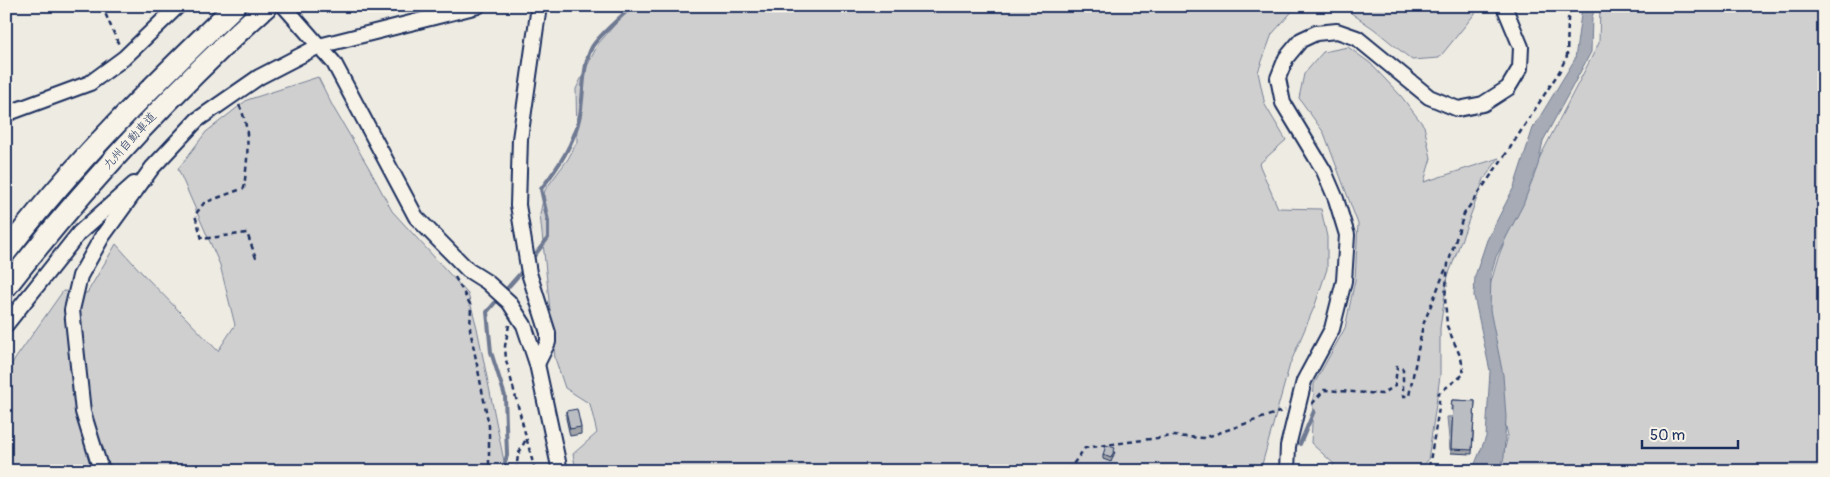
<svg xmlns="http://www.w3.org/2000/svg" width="1830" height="477" font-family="Pangolin,'Klee One',sans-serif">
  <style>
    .green { fill: #cfcfcf; stroke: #757f96 }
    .water { fill: #a6abb5; stroke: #6e7992 }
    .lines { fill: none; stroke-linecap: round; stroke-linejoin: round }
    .stream { stroke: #6e7992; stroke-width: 4 }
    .minor-casing { stroke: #1b2f5e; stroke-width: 18 }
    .highway-casing { stroke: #1b2f5e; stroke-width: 24 }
    .path { stroke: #1b2f5e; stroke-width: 2.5; stroke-dasharray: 5 4; stroke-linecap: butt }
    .minor { stroke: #f7f3e8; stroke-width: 14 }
    .highway { stroke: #f7f3e8; stroke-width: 20 }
    .wall { fill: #a0a3a7; stroke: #1b2f5e }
    .building { fill: #babdc2; stroke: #1b2f5e }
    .labels { text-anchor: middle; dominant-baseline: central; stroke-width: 4.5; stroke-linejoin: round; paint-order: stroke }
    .street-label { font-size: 12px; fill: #1b2f5e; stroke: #f7f3e8 }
  </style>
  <rect width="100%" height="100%" fill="#eeebe2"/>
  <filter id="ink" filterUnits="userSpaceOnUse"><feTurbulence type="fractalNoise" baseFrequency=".02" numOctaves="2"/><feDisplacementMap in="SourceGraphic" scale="10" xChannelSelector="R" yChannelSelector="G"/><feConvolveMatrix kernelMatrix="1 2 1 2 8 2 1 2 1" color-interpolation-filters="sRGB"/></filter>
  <g filter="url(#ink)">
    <g class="green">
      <polygon points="631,6 1297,6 1272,34 1258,72 1265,105 1286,140 1259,164 1278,208 1321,209 1327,237 1327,269 1315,305 1290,364 1261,468 1258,471 576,471 573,454 597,433 590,404 565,388 555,358 540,214 545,190 568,159 577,142 576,89 598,44"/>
      <polygon points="1341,6 1481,6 1439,58 1412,60 1374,29"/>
      <polygon points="1600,6 1824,6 1824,471 1499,471 1508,436 1482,313 1498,258 1528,180 1599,43"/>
      <polygon points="1348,47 1370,63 1401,96 1424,126 1431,158 1424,182 1499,158 1484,179 1448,276 1440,328 1440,376 1428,460 1419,471 1330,471 1334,464 1311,443 1314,384 1345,328 1355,280 1358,224 1324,133 1299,98 1304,74 1323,52"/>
      <polygon points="318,77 333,107 369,168 392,211 468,294 477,328 506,471 6,471 6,372 63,291 87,293 116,244 142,273 218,351 235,325 220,265 178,169 206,132 247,100"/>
    </g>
    <g class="water">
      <polygon points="1583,6 1596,6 1592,17 1591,52 1543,141 1538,165 1523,205 1496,257 1491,275 1490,310 1503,375 1506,417 1504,458 1499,471 1472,471 1486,437 1490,371 1474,296 1475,276 1487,240 1514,187 1533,128 1575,59 1581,14"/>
      <polygon points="1464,416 1467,450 1450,450 1447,417"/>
    </g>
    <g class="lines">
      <g class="stream">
        <path d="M531,260L548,238V221L541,189C559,166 574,144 580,115C584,95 582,65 592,47C598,36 622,16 632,6"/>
        <polyline points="503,293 525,268"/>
        <polyline points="499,298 487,312 491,352 505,396 507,455 503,471"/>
        <polyline points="1300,444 1314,411"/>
      </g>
      <g class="minor-casing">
        <g id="minor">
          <polyline points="284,6 334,63 416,217 468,270 487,282 509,302 524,325 537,364 560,471"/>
          <polyline points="6,114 90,83 124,58 178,6"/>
          <polyline points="6,325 79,233 134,184"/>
          <polyline points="537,364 548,342 548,333 529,273 518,205 520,139 538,13 538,6"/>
          <polyline points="104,471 99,464 83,412 72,310 80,276 102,237 152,168 197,120 259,77 319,46 478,6"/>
          <polyline points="1287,471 1288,446 1304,381 1332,329 1344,281 1347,235 1336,199 1324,171 1283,103 1278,78 1286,58 1301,40 1316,33 1337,31 1357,38 1429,97 1458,109 1483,104 1508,88 1520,68 1521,47 1504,6"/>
        </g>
      </g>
      <g class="highway-casing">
        <g id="highway">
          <path d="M6,252C74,162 154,84 235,6"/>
          <path d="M6,287C85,186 172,92 267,6"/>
        </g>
      </g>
      <g class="path">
        <polyline points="102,6 119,45"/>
        <path d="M239,105C252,130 247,161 244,188L204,203L195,215L202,239L247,233L256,258"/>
        <polyline points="455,277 471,306 470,329 489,426 489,471"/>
        <polyline points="509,325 505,346 506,360 535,471"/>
        <polyline points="1312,404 1324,390 1382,394 1395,386 1397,366 1403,369 1403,396 1409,396 1423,325 1446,268"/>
        <polyline points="1429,467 1439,408 1439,393 1464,374 1461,358 1447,326 1445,298 1448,264 1464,214 1510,148 1559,72 1567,56 1568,19 1571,6"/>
        <polyline points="516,471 518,455 526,439"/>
        <polyline points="1068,471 1085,448 1172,436 1204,438 1285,410"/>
      </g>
      <use href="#minor" class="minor"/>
      <use href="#highway" class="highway"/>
    </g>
    <g class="wall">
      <polygon points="1452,400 1475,401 1472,454 1451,453 1453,410 1451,410"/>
      <polygon points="566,411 581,427 581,434 570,436 566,418"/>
      <polygon points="1115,452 1111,462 1103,459 1103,455"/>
    </g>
    <g class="building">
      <polygon points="1452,400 1475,401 1472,450 1451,449 1453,406 1451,406"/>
      <polygon points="577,409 581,427 570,429 566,411"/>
      <polygon points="1106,445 1115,448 1111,458 1103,455"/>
    </g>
  </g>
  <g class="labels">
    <g class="street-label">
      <text transform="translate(130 141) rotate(-48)">九州自動車道</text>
    </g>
  </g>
  <rect width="1830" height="477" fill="none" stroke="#f7f3e8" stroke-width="25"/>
  <rect x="12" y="12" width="1805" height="452" fill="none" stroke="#1b2f5e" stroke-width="2" filter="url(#ink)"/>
  <path d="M1642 440v8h96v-8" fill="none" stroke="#1b2f5e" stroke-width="2.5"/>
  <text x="1650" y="440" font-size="15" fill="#1b2f5e" stroke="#f7f3e8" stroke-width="4" paint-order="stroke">50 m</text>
</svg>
